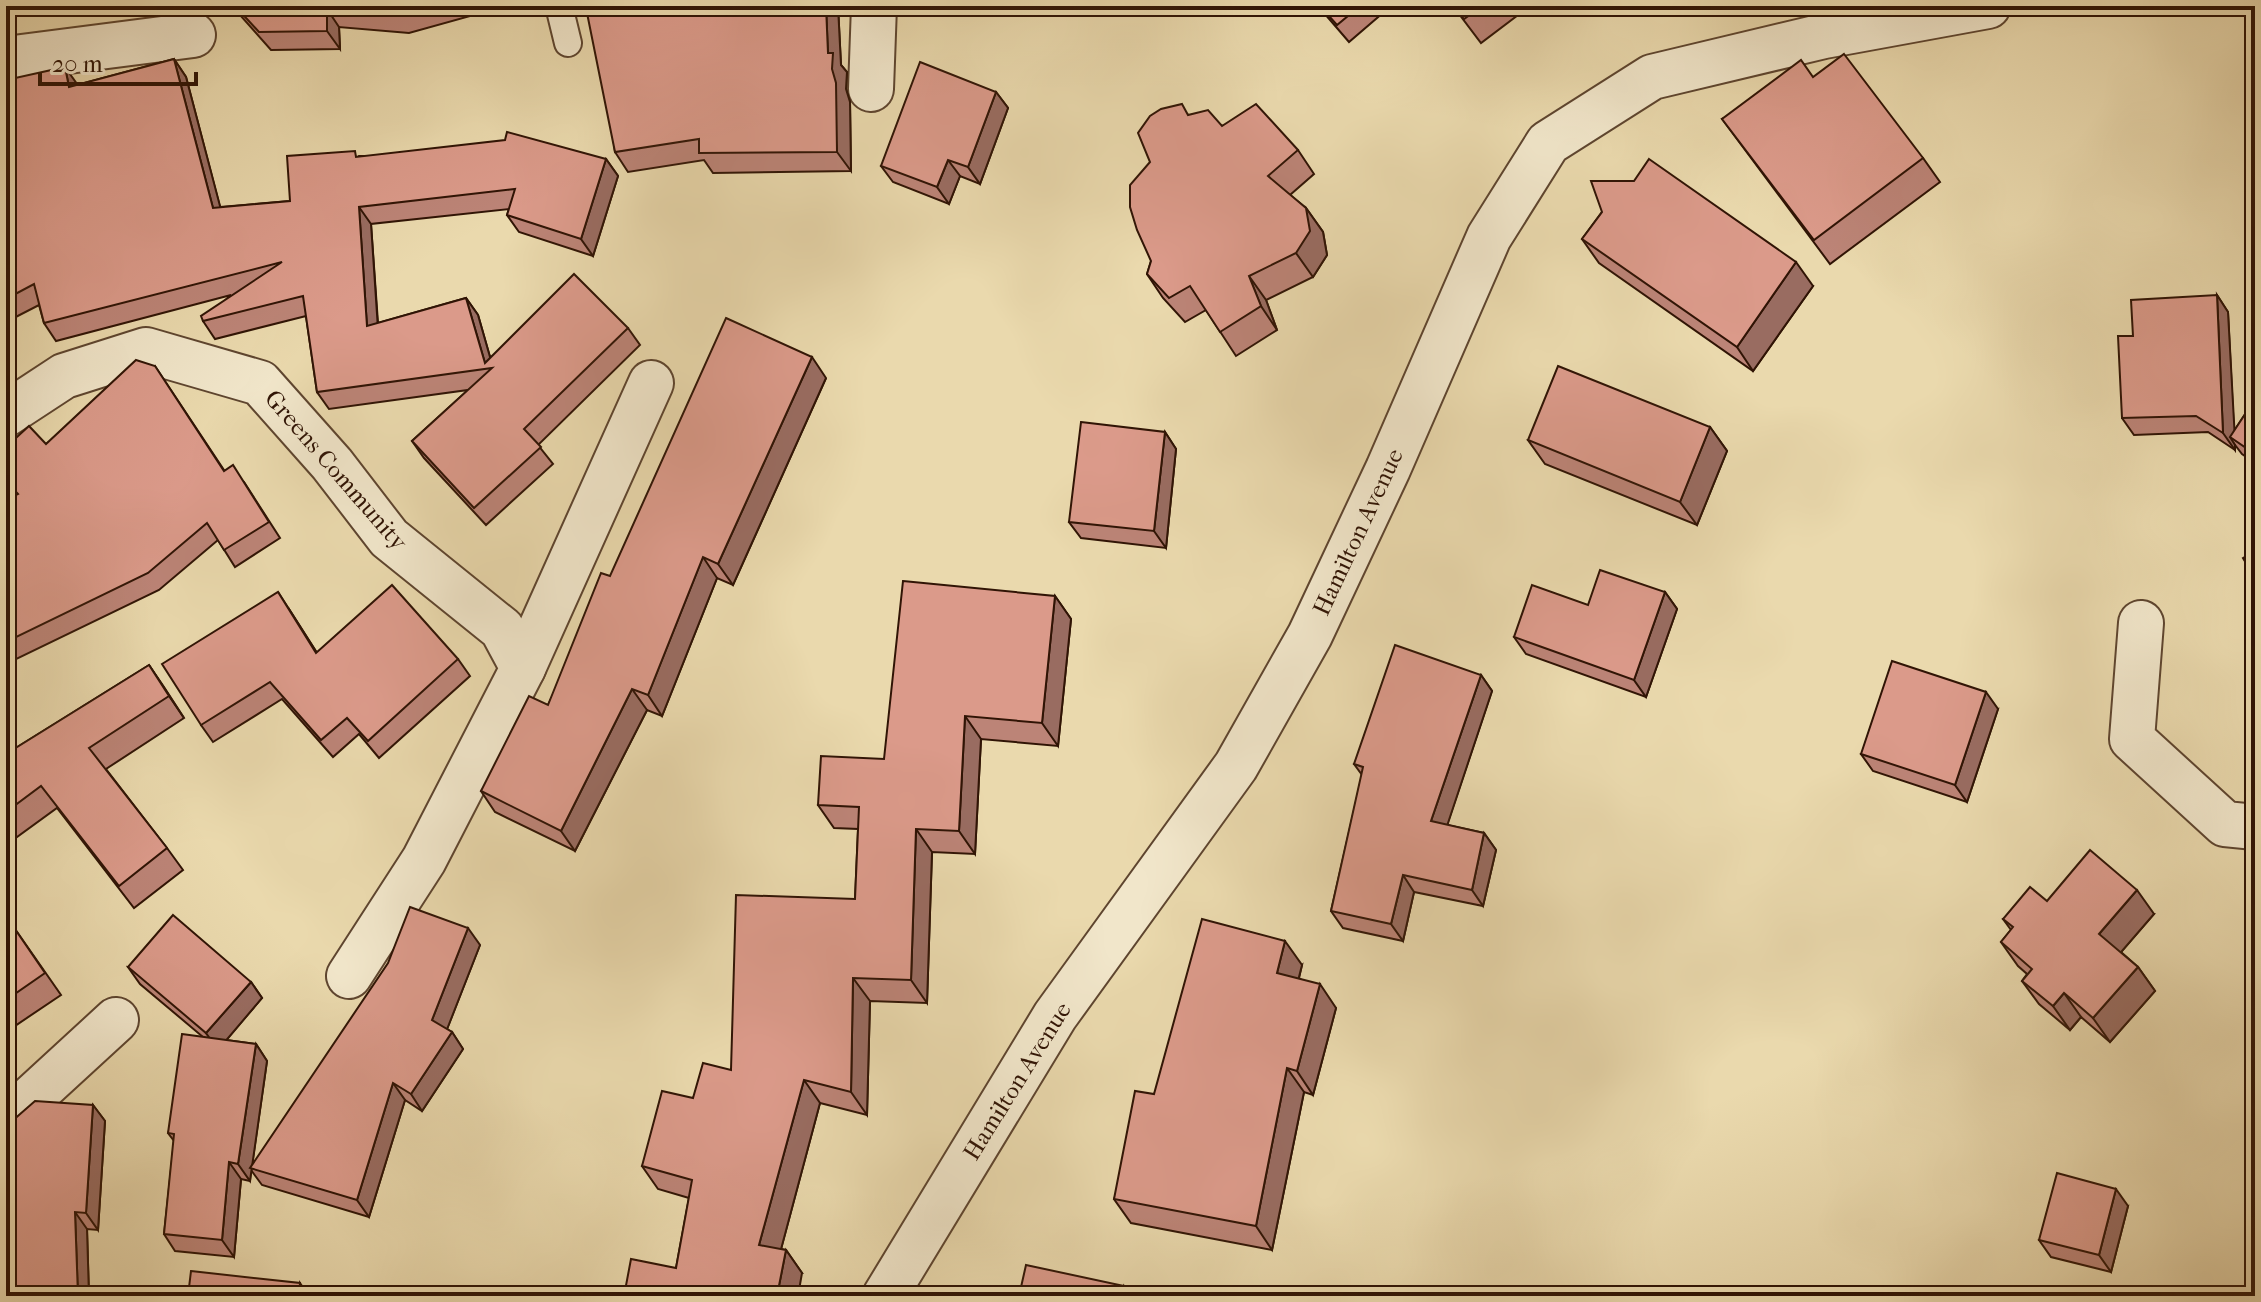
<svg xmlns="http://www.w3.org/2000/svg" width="2261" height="1302" font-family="'IM FELL French Canon',serif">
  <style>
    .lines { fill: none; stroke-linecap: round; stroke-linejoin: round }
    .lane-casing { stroke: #5e452f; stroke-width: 30 }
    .street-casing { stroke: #5e452f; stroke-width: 48 }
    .lane { stroke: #f1e6ca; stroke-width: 26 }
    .street { stroke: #f1e6ca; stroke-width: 44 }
    .wall { fill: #bc8477; stroke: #301405; stroke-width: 2 }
    .shaded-wall { fill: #996c61; stroke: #301405; stroke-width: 2 }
    .building { fill: #db9a8a; stroke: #301405; stroke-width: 2 }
    .labels { text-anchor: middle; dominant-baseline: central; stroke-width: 8; stroke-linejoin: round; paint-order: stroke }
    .street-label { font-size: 24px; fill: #301405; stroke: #f1e6ca }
  </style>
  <rect width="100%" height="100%" fill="#ead9ad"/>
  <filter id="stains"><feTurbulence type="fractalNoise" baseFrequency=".0025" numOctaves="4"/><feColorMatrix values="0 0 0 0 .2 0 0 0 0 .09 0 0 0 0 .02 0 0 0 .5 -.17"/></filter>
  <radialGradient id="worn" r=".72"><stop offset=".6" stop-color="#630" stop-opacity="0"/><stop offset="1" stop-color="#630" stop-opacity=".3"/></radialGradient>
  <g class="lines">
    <g class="lane-casing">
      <polyline id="lane" points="559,6 568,43"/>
    </g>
    <g class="street-casing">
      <g id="street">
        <polyline points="6,59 193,35"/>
        <polyline points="871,89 874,6"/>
        <polyline points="6,414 64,376 146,350 260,383 332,464 389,538 502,629 523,668 424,860 349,976"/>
        <polyline points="2141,623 2132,739 2225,824 2255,827"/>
        <polyline points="523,668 651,383"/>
        <polyline points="6,1121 116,1020"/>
        <polyline points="885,1296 1055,1016 1236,766 1310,635 1388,469 1489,237 1548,143 1652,77 1824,36 1988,6"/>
      </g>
    </g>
    <use href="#lane" class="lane"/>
    <use href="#street" class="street"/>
  </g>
  <g class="wall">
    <polygon points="232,6 519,6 498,12 495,9 409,33 339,27 340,49 271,50"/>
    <polygon points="596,6 838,6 841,65 847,72 846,89 850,102 851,171 713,173 704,160 628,172 615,152"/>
    <polygon points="1318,6 1391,6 1349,42"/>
    <polygon points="1453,6 1530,6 1481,43"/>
    <polygon points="174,59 186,77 220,207 290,201 359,156 606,159 618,176 593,256 519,232 507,215 509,209 371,224 378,323 466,298 478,315 490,357 628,328 640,345 538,445 553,464 486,525 424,458 412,441 468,390 329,409 317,392 306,316 215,339 203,321 231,295 56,341 44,323 39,305 6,322 6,80 77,85"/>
    <polygon points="1813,77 1923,158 1940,182 1830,264 1722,119"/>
    <polygon points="996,92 1008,108 980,184 960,176 949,204 893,182 881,166"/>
    <polygon points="1189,115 1298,150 1314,174 1290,195 1306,208 1323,232 1327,255 1313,277 1266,300 1277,330 1236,356 1206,310 1185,322 1163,298 1147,274 1151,261"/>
    <polygon points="1602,212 1813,286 1753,371 1599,263 1582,239"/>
    <polygon points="2217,295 2228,312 2234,431 2255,399 2255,463 2242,454 2235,445 2235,450 2208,432 2134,435 2122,418 2133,336"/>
    <polygon points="155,366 224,470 244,482 280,538 235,567 218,540 159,590 6,664 6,500 15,495 6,485 6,447 46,444"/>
    <polygon points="826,378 733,585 717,578 662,716 647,710 575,851 495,812 481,791 548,705 610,576"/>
    <polygon points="1710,427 1727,451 1697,525 1545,464 1528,440"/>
    <polygon points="1165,432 1176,449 1166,548 1081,538 1069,522"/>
    <polygon points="1665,592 1677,609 1646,697 1526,654 1514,637 1588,605"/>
    <polygon points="1055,596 1071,619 1058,746 981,739 975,854 932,852 927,1003 870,1001 867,1115 820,1103 781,1249 786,1250 802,1273 676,1268 689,1198 658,1189 642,1166 693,1098 731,1070 855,899 858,829 834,828 818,805 884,759"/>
    <polygon points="289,609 317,653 458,659 470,676 379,758 359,734 333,757 282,699 213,742 201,725"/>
    <polygon points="149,665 184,718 106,769 167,848 183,870 134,908 57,808 6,845 6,754"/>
    <polygon points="1481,675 1492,691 1447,825 1484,833 1496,850 1483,906 1414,892 1403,941 1343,928 1331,911 1362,775 1354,764"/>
    <polygon points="1998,709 1967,802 1873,771 1861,754"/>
    <polygon points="2047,901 2154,914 2121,952 2138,967 2155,991 2110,1042 2081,1017 2070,1030 2039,1004 2022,981 2027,974 2018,966 2001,942 2011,930 2003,919"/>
    <polygon points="6,916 61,995 6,1032"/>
    <polygon points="480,945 447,1029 452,1032 463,1049 422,1111 405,1100 369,1217 262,1185 251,1170 250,1181 241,1179 234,1257 175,1251 164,1234 174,1141 168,1133 203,1037 140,984 128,967 251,982 262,998 226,1040 256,1044 267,1061 252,1165"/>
    <polygon points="1302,965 1299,978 1336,1008 1313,1095 1304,1092 1272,1250 1131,1223 1114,1199 1154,1094"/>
    <polygon points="93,1105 105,1121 98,1230 87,1229 89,1296 6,1296"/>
    <polygon points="2128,1206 2111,1272 2051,1257 2039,1240"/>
  </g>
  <g class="shaded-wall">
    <polygon points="826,6 838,6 841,65 847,72 846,89 850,102 851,171 837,152 828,53"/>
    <polygon points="327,9 339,27 340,49 327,31"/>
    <polygon points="174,59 186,77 225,225 213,208"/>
    <polygon points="65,67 77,84 81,104 69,87"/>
    <polygon points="996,92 1008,108 980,184 968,167"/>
    <polygon points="606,159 618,176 593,256 581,239"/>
    <polygon points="948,160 960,176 949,204 937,187"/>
    <polygon points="359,207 371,224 379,344 367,326"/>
    <polygon points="1306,208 1323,232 1327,255 1313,277 1296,253"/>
    <polygon points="1796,262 1813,286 1753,371 1737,347"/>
    <polygon points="1249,276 1266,300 1277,330 1261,306"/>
    <polygon points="2217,295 2228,312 2235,440 2230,437 2235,445 2235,450 2223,433"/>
    <polygon points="466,298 478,315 494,371 485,363"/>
    <polygon points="812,357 826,378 733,585 718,564"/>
    <polygon points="1710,427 1727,451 1697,525 1680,502"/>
    <polygon points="1165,432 1176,449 1166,548 1154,531"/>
    <polygon points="703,557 717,578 662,716 648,695"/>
    <polygon points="278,592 289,609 328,670 316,653"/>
    <polygon points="1665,592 1677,609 1646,697 1634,680"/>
    <polygon points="1055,596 1071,619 1058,746 1042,723"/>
    <polygon points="149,665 164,687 184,718 169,696"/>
    <polygon points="1481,675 1492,691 1443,838 1431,821"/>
    <polygon points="632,689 647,710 575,851 561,831"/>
    <polygon points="1986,692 1998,709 1967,802 1955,785"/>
    <polygon points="965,716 981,739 975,854 959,831"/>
    <polygon points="916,829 932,852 927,1003 911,980"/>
    <polygon points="1484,833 1496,850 1483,906 1472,890"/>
    <polygon points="1403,875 1414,892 1403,941 1391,924"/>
    <polygon points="2137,890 2154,914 2116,958 2099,934"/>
    <polygon points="468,928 480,945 444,1037 432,1020"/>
    <polygon points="1285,941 1302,965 1294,997 1277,973"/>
    <polygon points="2138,967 2155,991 2110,1042 2093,1018"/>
    <polygon points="853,978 870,1001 867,1115 851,1092"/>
    <polygon points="251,982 262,998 218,1050 206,1033"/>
    <polygon points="1320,984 1336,1008 1313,1095 1297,1071"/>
    <polygon points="2064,993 2081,1017 2070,1030 2053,1006"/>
    <polygon points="452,1032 463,1049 422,1111 411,1094"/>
    <polygon points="256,1044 267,1061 250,1181 238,1164"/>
    <polygon points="1287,1068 1304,1092 1272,1250 1256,1226"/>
    <polygon points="804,1080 820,1103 776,1268 759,1245"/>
    <polygon points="393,1083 405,1100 369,1217 357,1200"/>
    <polygon points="93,1105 105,1121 98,1230 86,1213"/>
    <polygon points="229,1162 241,1179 234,1257 222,1240"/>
    <polygon points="2116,1189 2128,1206 2111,1272 2099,1255"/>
    <polygon points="75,1212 87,1229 89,1296 78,1296"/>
    <polygon points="786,1250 802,1273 798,1296 777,1296"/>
    <polygon points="300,1283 309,1296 299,1296"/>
    <polygon points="1124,1286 1131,1296 1122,1296"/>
  </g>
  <g class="building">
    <polygon points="235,6 430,6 397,16 327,9 327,31 259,32"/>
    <polygon points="596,6 826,6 828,53 833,53 832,69 836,83 837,152 699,153 699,139 615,152 586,8"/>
    <polygon points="1320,6 1360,6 1337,25"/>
    <polygon points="1454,6 1482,6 1464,19"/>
    <polygon points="1844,54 1923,158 1814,240 1722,119 1801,60 1813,77"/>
    <polygon points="174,59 213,208 290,201 287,156 355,151 356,157 505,140 507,132 606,159 581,239 507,215 515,189 359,207 367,326 466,298 485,363 574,274 628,328 524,429 541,447 474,508 412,441 492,368 317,392 303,296 203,321 201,316 282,262 44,323 34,284 6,299 6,80 65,67 69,87"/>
    <polygon points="920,62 996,92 968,167 948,160 937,187 881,166"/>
    <polygon points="1182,104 1188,115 1208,110 1222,126 1256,104 1298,150 1268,176 1306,208 1310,231 1296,253 1249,276 1261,306 1220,332 1190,286 1169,298 1147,274 1151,261 1137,230 1130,207 1130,185 1150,162 1138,133 1150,116 1161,109"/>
    <polygon points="1649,159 1796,262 1737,347 1582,239 1602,212 1591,181 1634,181"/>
    <polygon points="2217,295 2223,433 2196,416 2122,418 2118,336 2133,336 2131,300"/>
    <polygon points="726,318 812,357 718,564 703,557 648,695 632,689 561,831 481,791 529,696 548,705 601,573 610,576"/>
    <polygon points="136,360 155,366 224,471 233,465 269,522 224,550 207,523 148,573 6,642 6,500 18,494 6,481 6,447 29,426 46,444"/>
    <polygon points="1558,366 1710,427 1680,502 1528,440"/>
    <polygon points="2255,399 2255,454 2230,437"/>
    <polygon points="1081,422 1165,432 1154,531 1069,522"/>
    <polygon points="2255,551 2255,578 2243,558"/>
    <polygon points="1600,570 1665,592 1634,680 1514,637 1532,585 1588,605"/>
    <polygon points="903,581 1055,596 1042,723 965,716 959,831 916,829 911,980 853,978 851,1092 804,1080 759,1245 786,1250 777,1296 624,1296 631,1259 676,1268 692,1180 642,1166 662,1091 693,1098 703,1063 731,1070 736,895 855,899 859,807 818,805 821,756 884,759"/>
    <polygon points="392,585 458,659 368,741 347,718 321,740 270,682 201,725 162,664 278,592 316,653"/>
    <polygon points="1395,645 1481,675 1431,821 1484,833 1472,890 1403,875 1391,924 1331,911 1363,767 1354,764"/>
    <polygon points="1892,661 1986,692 1955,785 1861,754"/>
    <polygon points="149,665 169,696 89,748 167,848 119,886 41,786 6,812 6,754"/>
    <polygon points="2090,850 2137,890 2099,934 2138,967 2093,1018 2064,993 2053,1006 2022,981 2032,969 2001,942 2013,927 2003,919 2030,887 2047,901"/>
    <polygon points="410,907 468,928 432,1020 452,1032 411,1094 393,1083 357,1200 250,1168 388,963"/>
    <polygon points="173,915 251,982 206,1033 128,967"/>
    <polygon points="6,916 45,973 6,1000"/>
    <polygon points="1202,919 1285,941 1277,973 1320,984 1297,1071 1287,1068 1256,1226 1114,1199 1135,1091 1154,1094"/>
    <polygon points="182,1034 256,1044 238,1164 229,1162 222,1240 164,1234 174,1134 168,1133"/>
    <polygon points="35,1101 93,1105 86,1213 75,1212 78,1296 6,1296 6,1209 11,1122"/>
    <polygon points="2057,1173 2116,1189 2099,1255 2039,1240"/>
    <polygon points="1026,1265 1124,1286 1122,1296 1019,1296"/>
    <polygon points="191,1271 300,1283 299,1296 188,1296"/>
  </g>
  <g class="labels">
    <g class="street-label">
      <text transform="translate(336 470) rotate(49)">Greens Community</text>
      <text transform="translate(1358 532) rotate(-65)">Hamilton Avenue</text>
      <text transform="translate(1017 1081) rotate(-58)">Hamilton Avenue</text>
    </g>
  </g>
  <rect width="2261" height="1302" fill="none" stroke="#ead9ad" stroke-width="32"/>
  <rect x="8" y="8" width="2245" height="1286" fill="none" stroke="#301405" stroke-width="4"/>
  <rect x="16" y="16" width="2229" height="1270" fill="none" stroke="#301405" stroke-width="2"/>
  <path d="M40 72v12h156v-12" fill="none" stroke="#301405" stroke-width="4"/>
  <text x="52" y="72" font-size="24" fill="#301405" stroke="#f1e6ca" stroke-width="6" paint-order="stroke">20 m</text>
  <rect width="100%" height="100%" filter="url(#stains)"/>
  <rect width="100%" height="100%" fill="url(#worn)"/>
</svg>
